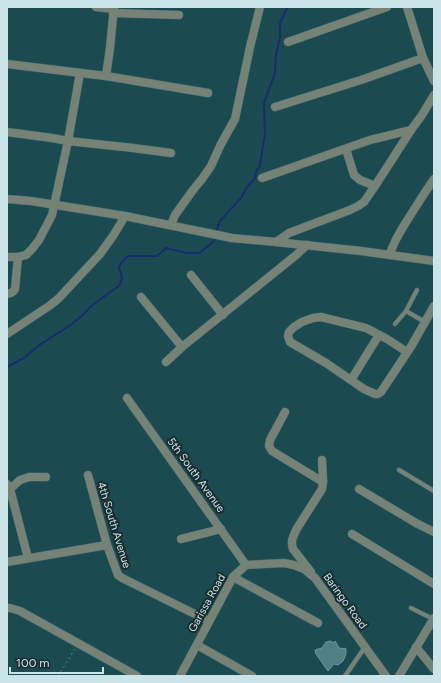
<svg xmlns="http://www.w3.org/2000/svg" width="441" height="683" font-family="Figtree,sans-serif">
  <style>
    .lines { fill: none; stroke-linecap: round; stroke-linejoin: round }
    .stream { stroke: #172c6f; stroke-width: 2 }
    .building { fill: #507f85; stroke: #69999f }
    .service-casing { stroke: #3e6a6f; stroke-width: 5 }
    .minor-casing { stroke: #3e6a6f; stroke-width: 9 }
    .path { stroke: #61888d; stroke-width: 1; stroke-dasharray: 2 3; stroke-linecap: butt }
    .service { stroke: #768276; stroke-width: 4 }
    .minor { stroke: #768276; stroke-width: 8 }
    .labels { text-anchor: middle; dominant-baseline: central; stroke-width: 4; stroke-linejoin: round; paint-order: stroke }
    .street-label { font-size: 11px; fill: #cbe4e7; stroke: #192d30 }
  </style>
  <rect width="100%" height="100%" fill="#1b4b51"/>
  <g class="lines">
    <g class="stream">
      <polyline points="216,233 219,222 241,198 247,187 255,178 256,172 260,165 265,134 264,103 275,73 276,55 280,37 280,23 287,8 289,7"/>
      <polyline points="7,367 24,358 38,346 72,324 84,314 90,307 120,285 122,277 119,268 120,264 128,256 157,256 166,248 186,253 199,253 207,247 214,241 215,237"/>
    </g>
  </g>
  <polygon class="building" points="331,641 333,643 335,641 340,649 342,648 343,649 345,648 346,649 346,654 343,661 338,665 334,664 328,671 316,654 315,650 322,648 326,642"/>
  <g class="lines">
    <g class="service-casing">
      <g id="service">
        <polyline points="406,311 425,322"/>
        <polyline points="395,324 406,311 417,290"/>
        <polyline points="399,470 434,491"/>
        <polyline points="411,608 433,619"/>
        <polyline points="345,676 365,647"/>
      </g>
    </g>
    <g class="minor-casing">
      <g id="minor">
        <polyline points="96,7 114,9"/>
        <polyline points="407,7 423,58 434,81"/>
        <polyline points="113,13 179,15"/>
        <polyline points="288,42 387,7"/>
        <polyline points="7,64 106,76 208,93"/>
        <polyline points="106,76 110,48 114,7"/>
        <polyline points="275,107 361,80 423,58"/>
        <polyline points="7,132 52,138 68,141 133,148 171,153"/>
        <polyline points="346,149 354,175 360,180 375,186"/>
        <polyline points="262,178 370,140 411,130"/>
        <polyline points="7,199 31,201 125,216 232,238 276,242 361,251 434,261"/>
        <polyline points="171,225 175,215 193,190 202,179 211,166 221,144 235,119 250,47 260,7"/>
        <polyline points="276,242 289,233 350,210 358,206 364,202 375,186 411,130 422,115 434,95"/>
        <path d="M390,255C392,245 398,236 403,227C413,211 423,195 434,179"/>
        <polyline points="7,257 18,257 26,255 32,249 39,240 52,215 68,141 80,73"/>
        <polyline points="191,275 223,315"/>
        <path d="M7,294C11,293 13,293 15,289L18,257"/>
        <polyline points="141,297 182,347"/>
        <polyline points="7,334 49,306 58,299 100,254 113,236 125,216"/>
        <polyline points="407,352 387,339 366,328 321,317 313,318 302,322 294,327 289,332 288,336 290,342 326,363 364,389 375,394 378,394 381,392 412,345 434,306"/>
        <polyline points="166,362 182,347 295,256 307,245"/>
        <polyline points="351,380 379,335"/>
        <polyline points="127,398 246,565"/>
        <polyline points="285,412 270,440 269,446 272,451 323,482"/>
        <polyline points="88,475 107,545 118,575 122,578 209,621"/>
        <polyline points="7,484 10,489 28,558"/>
        <polyline points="10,489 20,480 29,477 46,477"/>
        <polyline points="359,489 416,523 434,532"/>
        <polyline points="352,534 434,584"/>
        <polyline points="181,539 221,529"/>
        <polyline points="7,562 107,545"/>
        <polyline points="311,572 293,549 292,545 292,540 296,530 322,489 323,482 322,460"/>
        <polyline points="233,577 318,623"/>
        <polyline points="7,608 10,608 20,611 137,676"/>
        <polyline points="197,645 252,676"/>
        <polyline points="416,647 434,669"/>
        <polyline points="180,676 233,577 246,565 284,563 294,565 304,569 315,578 386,676"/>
        <polyline points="399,676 434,618"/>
      </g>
    </g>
    <polyline class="path" points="58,676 75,649"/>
    <use href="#service" class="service"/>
    <use href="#minor" class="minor"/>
  </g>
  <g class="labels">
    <g class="street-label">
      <text transform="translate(196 475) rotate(54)">5th South Avenue</text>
      <text transform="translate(114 525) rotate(73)">4th South Avenue</text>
      <text transform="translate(345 601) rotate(54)">Baringo Road</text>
      <text transform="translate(207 603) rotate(-61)">Garissa Road</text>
    </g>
  </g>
  <rect width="441" height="683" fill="none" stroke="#cbe4e7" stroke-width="16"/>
  <path d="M10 667v6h93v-6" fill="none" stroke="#cbe4e7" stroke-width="2"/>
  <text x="16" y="667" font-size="12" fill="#cbe4e7" stroke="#192d30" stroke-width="3" paint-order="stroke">100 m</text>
</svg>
